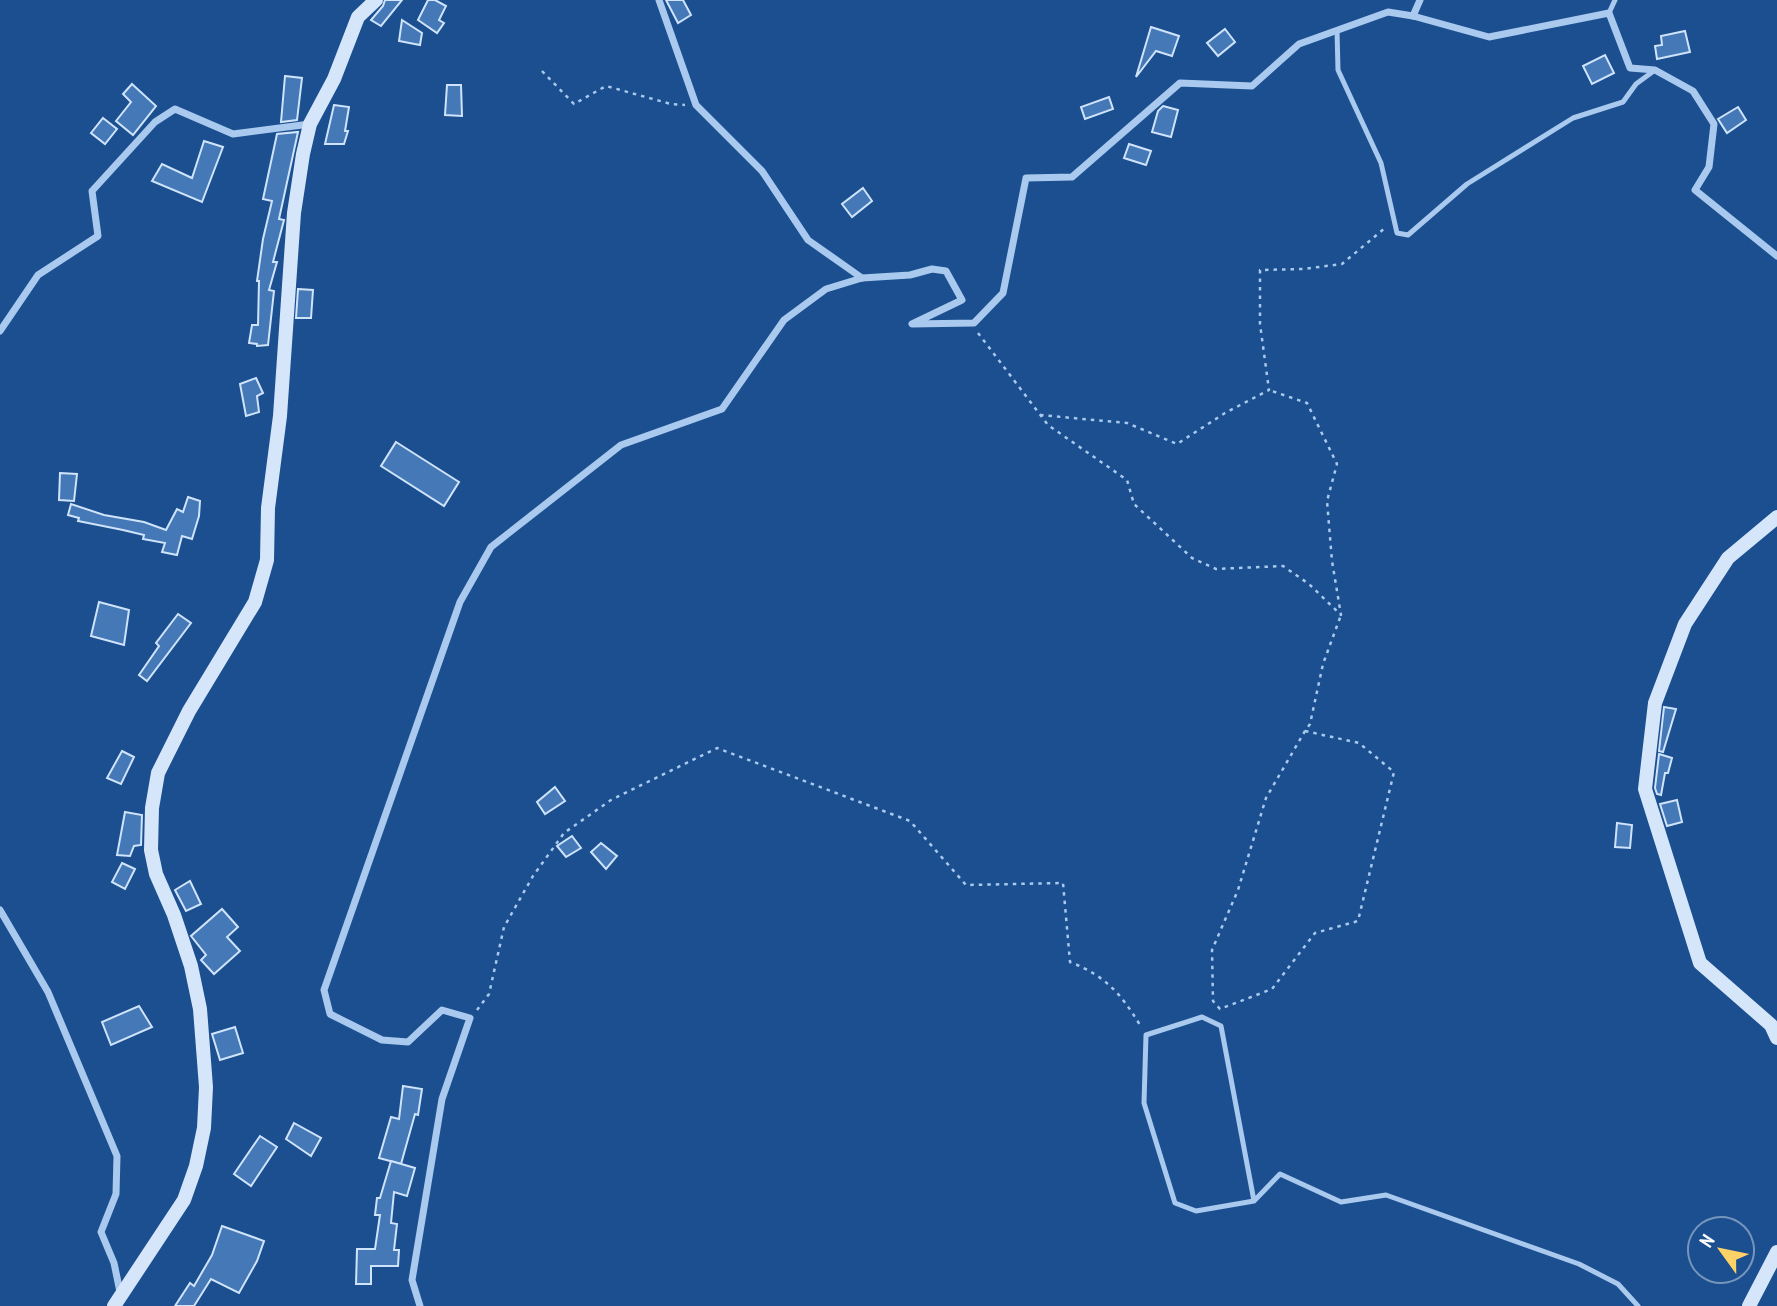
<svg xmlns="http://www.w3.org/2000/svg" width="1777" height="1306" font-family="'PT Sans Narrow',sans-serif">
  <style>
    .building { fill: #4478b7; stroke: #cfe3fa; stroke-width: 2 }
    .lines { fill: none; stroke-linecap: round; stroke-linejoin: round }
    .path { stroke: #a9c9ee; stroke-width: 2.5; stroke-dasharray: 3.5 5; stroke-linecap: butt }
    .service { stroke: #a9c9ee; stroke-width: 5 }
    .minor { stroke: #a9c9ee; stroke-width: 7 }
    .secondary { stroke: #d6e6fa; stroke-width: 14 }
  </style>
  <rect width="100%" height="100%" fill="#1b4f8f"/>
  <g class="building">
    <polygon points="385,0 402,0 381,26 371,20 383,6"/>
    <polygon points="428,0 435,0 446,6 439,20 444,23 437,33 418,20"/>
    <polygon points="666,0 683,0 691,15 678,23"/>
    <polygon points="402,20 422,33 420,45 399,41"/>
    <polygon points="1151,27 1179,36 1172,56 1156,51 1136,77"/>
    <polygon points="1225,29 1235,42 1218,56 1207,43"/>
    <polygon points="1685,31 1690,52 1657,59 1655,46 1662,45 1661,36"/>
    <polygon points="1605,55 1614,73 1592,84 1583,66"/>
    <polygon points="285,76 302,78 297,120 281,122"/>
    <polygon points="132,84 156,106 133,135 116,121 131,102 123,94"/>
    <polygon points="447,85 461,85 462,116 445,115"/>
    <polygon points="1109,97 1113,109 1085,119 1081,107"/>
    <polygon points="334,105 349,107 345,131 348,131 344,144 325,144"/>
    <polygon points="1163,106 1178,110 1171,137 1152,132 1158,111"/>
    <polygon points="1738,107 1746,120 1727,133 1718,119"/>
    <polygon points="103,118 117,129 105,144 91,133"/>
    <polygon points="298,132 279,219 284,220 273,262 277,262 269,290 274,291 268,345 257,346 257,344 249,343 252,325 258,325 259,281 257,281 263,239 272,201 263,199 277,134"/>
    <polygon points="204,141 223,147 202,202 152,181 162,164 192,178"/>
    <polygon points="1129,144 1151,151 1146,165 1124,158"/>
    <polygon points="863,188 872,201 852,217 842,204"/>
    <polygon points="298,289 313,290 311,318 296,318"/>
    <polygon points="256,378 263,393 257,396 259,412 246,416 240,384"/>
    <polygon points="396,442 459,482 444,506 381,466"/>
    <polygon points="60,473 77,474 74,501 59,500"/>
    <polygon points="188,497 200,501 199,516 192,539 182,536 177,555 162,552 165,543 143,539 144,535 123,530 78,521 79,518 68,515 71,504 104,515 144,522 166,530 177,509 183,512"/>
    <polygon points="99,602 129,610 124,645 91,636"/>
    <polygon points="178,614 191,623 147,681 139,675 159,646 156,643"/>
    <polygon points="1664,707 1676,709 1663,752 1659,751"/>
    <polygon points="122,751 134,757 121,784 107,778"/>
    <polygon points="1659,754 1672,758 1668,773 1665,773 1661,795 1657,794 1655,788"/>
    <polygon points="555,787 565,801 545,814 537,802"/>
    <polygon points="1677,800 1682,822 1667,826 1660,804"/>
    <polygon points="125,812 142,815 141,845 134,846 130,856 117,855"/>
    <polygon points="1617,823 1632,825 1630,848 1615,847"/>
    <polygon points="572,836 581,848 566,857 557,846"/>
    <polygon points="601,843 617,856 606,869 591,852"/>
    <polygon points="122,863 135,869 125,889 112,882"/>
    <polygon points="190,881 201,904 186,911 175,890"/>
    <polygon points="222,909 238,927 227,937 240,951 214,974 201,960 206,955 191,936"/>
    <polygon points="139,1006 152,1027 111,1045 102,1022"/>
    <polygon points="235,1027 243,1053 220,1060 212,1034"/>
    <polygon points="403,1086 422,1089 418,1115 415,1114 401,1164 379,1158 391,1117 399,1119"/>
    <polygon points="294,1123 321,1138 311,1156 286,1139"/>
    <polygon points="260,1136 277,1147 251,1186 234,1174"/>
    <polygon points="391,1161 415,1168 407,1196 394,1192 391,1223 397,1224 394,1250 399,1250 398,1266 371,1266 371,1284 356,1284 357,1249 375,1249 380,1215 375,1215 377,1198 380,1198"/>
    <polygon points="222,1226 264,1241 257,1261 239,1293 211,1279 194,1306 175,1306 190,1283 194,1286 212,1255"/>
  </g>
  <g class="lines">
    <g class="path">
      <polyline points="542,71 574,104 606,86 671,104 685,105"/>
      <polyline points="978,333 1048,425 1127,480 1134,504 1192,558 1216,569 1283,566 1309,584 1341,615 1332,561 1327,501 1337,464 1307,403 1269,390"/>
      <polyline points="1040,415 1127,423 1177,444 1225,413 1269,390 1260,324 1260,270 1303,269 1342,264 1385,228"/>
      <polyline points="1305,731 1359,743 1394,772 1358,921 1315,933 1272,989 1220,1009 1213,1001 1212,950 1238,890 1266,798 1305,731 1310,724 1323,664 1341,615"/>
      <path d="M477,1010L489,994L504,927L533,876L564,833L611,800L717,748L910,821L966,885L1063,883L1070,962C1106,976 1121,994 1140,1025"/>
    </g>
    <g class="service">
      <polyline points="1609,13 1615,0"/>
      <polyline points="1337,30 1338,70 1381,163 1397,233 1408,235 1467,184 1573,118 1623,102 1636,84 1655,70"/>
      <polyline points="1254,1201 1221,1026 1202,1017 1146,1035 1144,1103 1175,1203 1196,1211 1254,1201 1280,1174 1341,1202 1386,1195 1579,1264 1618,1284 1638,1306"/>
    </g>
    <g class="minor">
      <polyline points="659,0 696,105 762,171 808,240 862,278"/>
      <polyline points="1413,16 1420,0"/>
      <polyline points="0,331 38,275 98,236 92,191 155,122 175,109 233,134 310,124"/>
      <polyline points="0,910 48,992 117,1156 116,1194 101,1232 114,1263 120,1292"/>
      <polyline points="420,1306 412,1280 442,1099 470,1018 442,1010 408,1042 382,1040 330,1014 324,990 460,602 491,547 621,445 722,409 784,320 826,289 862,278 910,275 932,269 946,271 962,300 912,324 974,323 1003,293 1026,178 1072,177 1180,83 1252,86 1299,44 1388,12 1413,16 1489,37 1609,13 1630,68 1655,70 1693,91 1714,124 1709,167 1695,190 1777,256"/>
    </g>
    <g class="secondary">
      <polyline points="1777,517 1728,558 1685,624 1655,703 1645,789 1700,963 1771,1025 1777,1038"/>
      <polyline points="114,1306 184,1200 196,1166 204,1128 206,1087 200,1009 191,966 174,915 156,874 151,850 152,808 158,773 189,711 255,602 267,560 268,508 280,416 294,213 303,154 310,124 334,79 358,17 376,0"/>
      <polyline points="1749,1306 1777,1252"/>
    </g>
  </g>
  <g transform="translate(1721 1250) rotate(303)"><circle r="33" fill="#1b4f8f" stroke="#7695bc" stroke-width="2"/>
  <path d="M0-5L12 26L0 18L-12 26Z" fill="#ffd166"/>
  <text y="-10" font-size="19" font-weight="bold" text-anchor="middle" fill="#ffffff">N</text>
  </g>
</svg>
